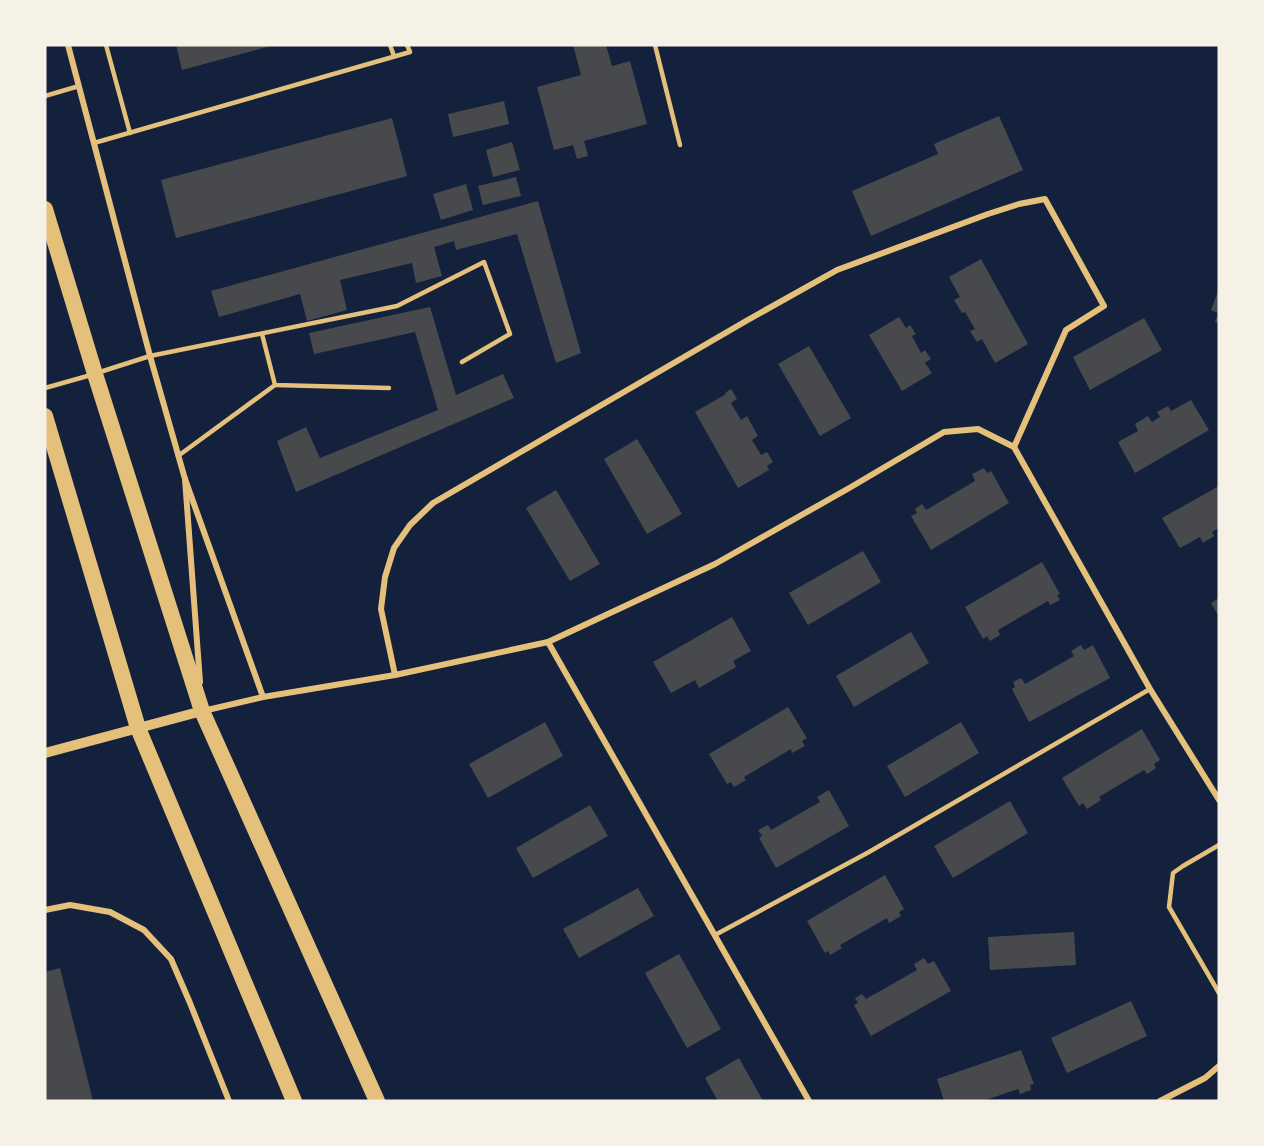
<svg xmlns="http://www.w3.org/2000/svg" width="1264" height="1146" font-family="'Varela Round',sans-serif">
  <style>
    .building { fill: #48494c }
    .lines { fill: none; stroke-linecap: round; stroke-linejoin: round }
    .service { stroke: #e5c07b; stroke-width: 4.5 }
    .minor { stroke: #e5c07b; stroke-width: 6 }
    .tertiary { stroke: #e5c07b; stroke-width: 10 }
    .trunk { stroke: #e5c07b; stroke-width: 16 }
  </style>
  <rect width="100%" height="100%" fill="#14213d"/>
  <g class="building">
    <polygon points="176,45 271,45 271,46 182,70"/>
    <polygon points="573,45 606,45 612,66 630,61 647,124 584,141 588,156 577,159 573,145 554,150 537,87 581,75"/>
    <polygon points="504,101 509,124 453,137 448,114"/>
    <polygon points="999,116 1023,170 871,236 852,191 938,154 934,144"/>
    <polygon points="392,118 407,176 176,238 161,180"/>
    <polygon points="512,142 520,170 493,177 486,150"/>
    <polygon points="516,177 521,196 483,205 478,186"/>
    <polygon points="466,184 473,210 441,220 433,194"/>
    <polygon points="538,201 581,353 556,363 517,234 456,250 454,241 434,247 442,276 416,283 412,263 340,280 347,310 307,321 300,294 219,317 211,291"/>
    <polygon points="981,259 1028,344 995,363 982,339 977,342 970,331 975,329 965,312 962,313 954,300 960,297 949,277"/>
    <polygon points="1219,289 1219,323 1215,322 1218,313 1211,310"/>
    <polygon points="430,307 456,395 503,374 514,398 296,492 277,441 306,427 320,458 438,410 415,332 314,354 309,333"/>
    <polygon points="899,317 906,328 910,325 916,334 912,336 921,353 925,350 931,359 925,363 932,373 902,391 869,335"/>
    <polygon points="1144,318 1162,350 1090,390 1073,357"/>
    <polygon points="809,346 851,418 820,436 778,364"/>
    <polygon points="731,389 737,399 731,403 741,420 747,416 758,436 752,440 761,455 767,452 773,462 767,466 769,470 738,488 695,412 726,394 725,393"/>
    <polygon points="1191,400 1209,430 1135,473 1118,442 1138,431 1135,424 1148,416 1152,422 1160,417 1157,412 1168,406 1171,411"/>
    <polygon points="637,439 682,514 647,534 604,459"/>
    <polygon points="984,468 987,473 991,471 1009,503 931,550 911,516 917,513 915,509 922,504 926,510 975,481 972,474"/>
    <polygon points="1219,486 1219,528 1212,532 1214,536 1203,543 1200,537 1180,548 1162,518"/>
    <polygon points="556,490 600,564 570,581 526,508"/>
    <polygon points="863,551 881,582 808,625 789,593"/>
    <polygon points="1042,562 1060,594 1057,595 1060,600 1050,605 1048,601 998,630 1000,635 990,641 987,636 983,639 965,607"/>
    <polygon points="1219,598 1219,617 1211,603"/>
    <polygon points="732,617 751,651 733,661 736,667 699,688 695,680 671,693 653,662"/>
    <polygon points="911,632 929,663 854,707 836,676"/>
    <polygon points="1081,645 1084,650 1093,645 1110,678 1029,722 1012,689 1015,687 1013,682 1021,678 1025,684 1074,656 1071,651"/>
    <polygon points="788,707 807,738 802,741 805,746 792,753 791,749 744,777 746,780 734,787 731,782 727,784 709,754"/>
    <polygon points="545,722 563,756 488,798 469,764"/>
    <polygon points="961,722 979,753 905,797 887,766"/>
    <polygon points="1142,729 1160,760 1154,764 1156,768 1147,774 1144,770 1099,797 1101,800 1087,809 1083,803 1079,806 1062,778"/>
    <polygon points="829,790 849,826 776,868 759,838 762,836 758,830 768,825 771,830 820,802 817,797"/>
    <polygon points="1010,801 1028,833 953,878 934,846"/>
    <polygon points="590,805 608,836 533,878 516,848"/>
    <polygon points="885,875 904,909 899,912 901,916 889,923 887,918 840,945 842,948 830,955 828,951 825,953 807,921"/>
    <polygon points="638,888 654,916 579,958 563,929"/>
    <polygon points="1074,932 1076,965 990,970 988,937"/>
    <polygon points="679,954 721,1029 687,1048 645,973"/>
    <polygon points="924,958 928,964 934,961 951,991 871,1036 854,1005 858,1003 855,998 862,994 866,999 917,970 914,964"/>
    <polygon points="60,968 93,1101 45,1101 45,972"/>
    <polygon points="1131,1001 1147,1036 1067,1073 1051,1038"/>
    <polygon points="1021,1050 1034,1084 1030,1085 1031,1090 1020,1094 1018,1089 983,1101 944,1101 937,1079"/>
    <polygon points="739,1058 763,1101 718,1101 705,1078"/>
  </g>
  <g class="lines">
    <g class="service">
      <polyline points="106,45 130,133"/>
      <polyline points="390,45 394,56"/>
      <polyline points="655,45 680,145"/>
      <polyline points="45,96 79,86"/>
      <polyline points="94,143 410,52 407,45"/>
      <polyline points="262,334 275,385 389,388"/>
      <polyline points="100,372 150,356 397,306 484,262 510,334 462,362"/>
      <polyline points="45,388 91,375"/>
      <polyline points="178,456 275,385"/>
      <polyline points="1219,845 1183,866 1173,873 1169,907 1219,993"/>
      <polyline points="715,935 869,852 1150,689"/>
    </g>
    <g class="minor">
      <polyline points="68,45 150,356 185,479 263,697"/>
      <polyline points="185,479 200,682"/>
      <polyline points="548,642 809,1101"/>
      <polyline points="395,675 381,609 385,577 394,548 410,525 433,503 746,321 837,270 988,214 1019,204 1045,199 1104,306 1066,330 1014,447"/>
      <polyline points="203,711 263,697 395,675 548,642 715,564 851,487 944,432 978,429 1014,447 1150,689 1219,800"/>
      <polyline points="45,910 70,905 110,912 144,930 171,959 190,1003 229,1101"/>
      <polyline points="1160,1101 1205,1078 1219,1066"/>
    </g>
    <polyline class="tertiary" points="45,753 202,711"/>
    <g class="trunk">
      <polyline points="45,209 95,374 202,711 377,1101"/>
      <polyline points="45,416 138,728 294,1101"/>
    </g>
  </g>
  <rect width="1264" height="1146" fill="none" stroke="#f6f1e7" stroke-width="93"/>
</svg>
